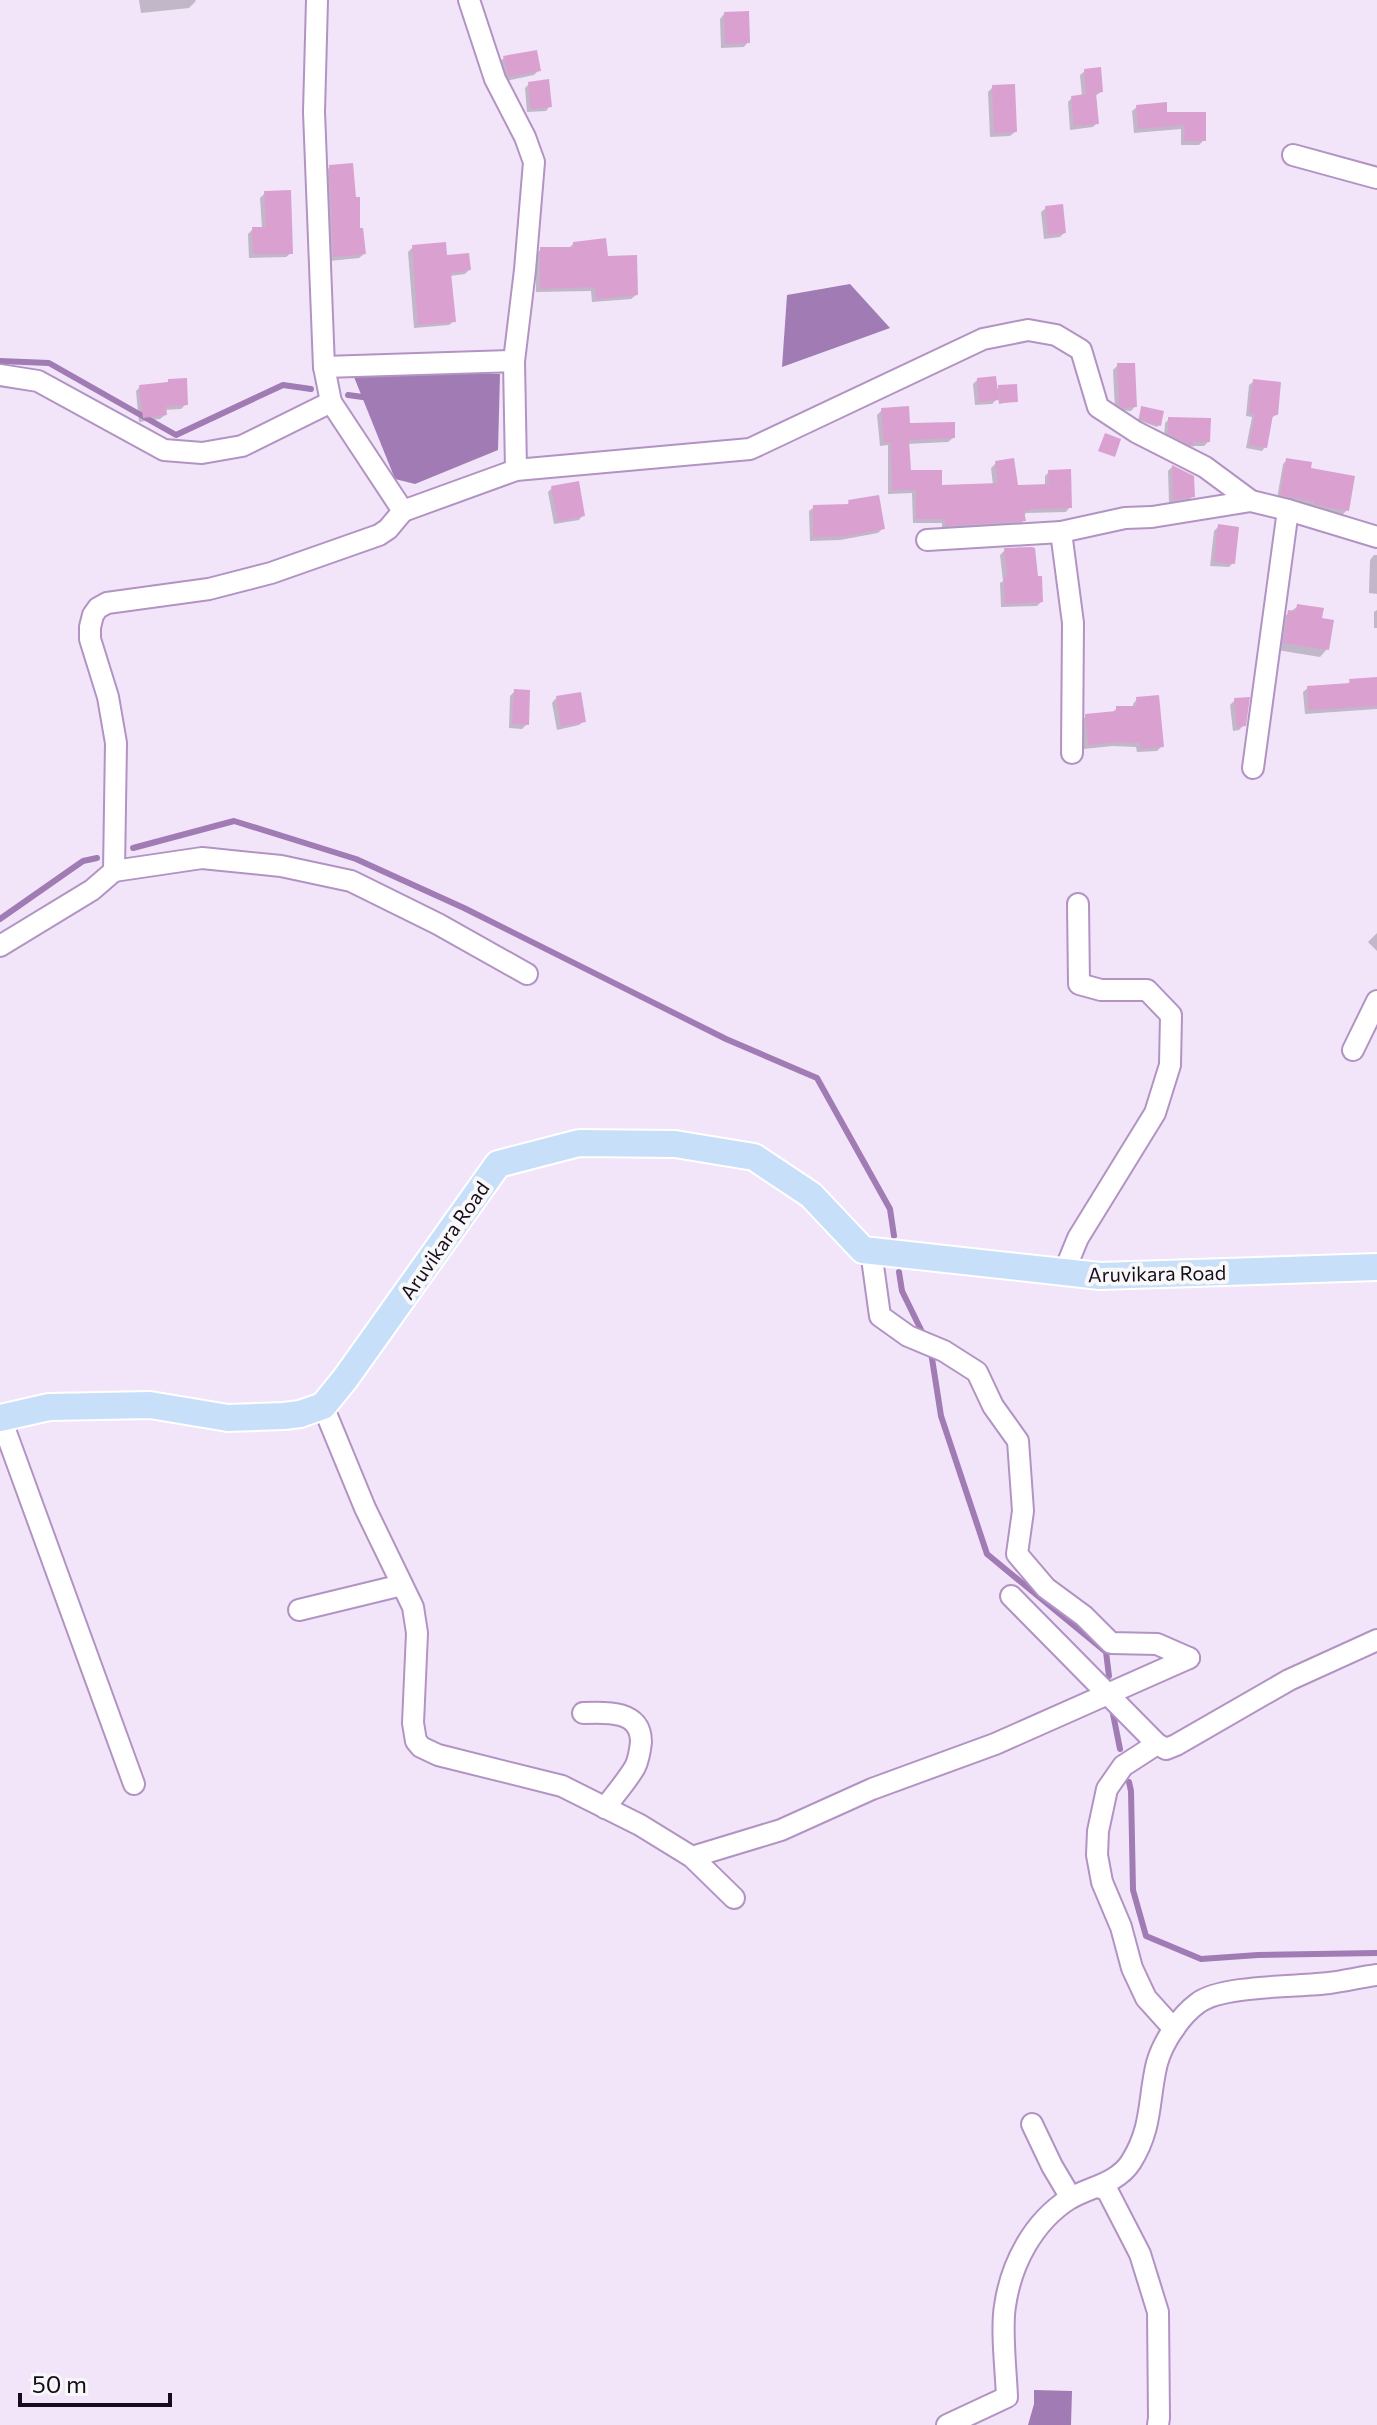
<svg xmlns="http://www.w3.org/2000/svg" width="1377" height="2425" font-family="Commissioner,sans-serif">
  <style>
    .water { fill: #a07bb4 }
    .shadow { fill: #0003 }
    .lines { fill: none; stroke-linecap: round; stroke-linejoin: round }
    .stream { stroke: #a07bb4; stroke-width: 6 }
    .building { fill: #daa1d0 }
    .minor-casing { stroke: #b293c3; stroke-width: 24 }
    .major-casing { stroke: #fff; stroke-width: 30 }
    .minor { stroke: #fff; stroke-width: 20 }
    .major { stroke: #c8dffa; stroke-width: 26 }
    .labels { text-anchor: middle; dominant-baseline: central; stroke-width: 8; stroke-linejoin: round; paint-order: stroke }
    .street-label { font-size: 20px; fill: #170c1d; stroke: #f8f8f8 }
  </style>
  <rect width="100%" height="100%" fill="#f2e5fa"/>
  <g class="water">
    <polygon points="850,284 890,328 782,367 787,295"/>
    <polygon points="352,372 500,374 498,450 415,484 395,479"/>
    <polygon points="1034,2390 1072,2391 1071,2425 1028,2425 1034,2404"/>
  </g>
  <g class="shadow">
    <polygon points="139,0 195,0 196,1 189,8 141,13"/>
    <polygon points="724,14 748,42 744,47 721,48 720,19"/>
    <polygon points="504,58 539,70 534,75 505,81 499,62"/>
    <polygon points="1085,71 1101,92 1095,96 1097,123 1093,127 1070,130 1068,102 1072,98 1082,96 1080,75"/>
    <polygon points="529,84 550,106 546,111 527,112 525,88"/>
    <polygon points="993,87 1015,132 1010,136 990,137 988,92"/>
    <polygon points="1137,107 1166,114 1204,114 1204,140 1199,145 1181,145 1181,129 1134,133 1132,111"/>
    <polygon points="330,167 358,231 364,254 359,258 329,261 325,172"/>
    <polygon points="265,193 291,253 286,257 249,258 248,234 253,229 262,229 260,198"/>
    <polygon points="1046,208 1064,233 1060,237 1044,239 1041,212"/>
    <polygon points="573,244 606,258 636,295 631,299 592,302 591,291 536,292 536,254 541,249 568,249"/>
    <polygon points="413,247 446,258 469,270 465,274 450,276 454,321 449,325 414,328 408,252"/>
    <polygon points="1118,365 1135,406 1131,411 1115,410 1113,370"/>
    <polygon points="978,379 996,391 999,387 1016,401 999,404 998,398 992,404 975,405 973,384"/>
    <polygon points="169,381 186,404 181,409 164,410 165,415 160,419 139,422 136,391 140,387 165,384"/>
    <polygon points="1253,382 1276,415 1271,418 1265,447 1262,451 1246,448 1252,417 1246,416 1249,385"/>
    <polygon points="1142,409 1159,425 1157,427 1138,420"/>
    <polygon points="882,410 909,425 953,438 948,442 907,444 909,472 940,487 993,485 991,468 996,463 1016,487 1045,486 1045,476 1049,472 1070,507 1066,512 1026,513 1023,516 1024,520 1020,525 942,529 942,523 913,523 912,493 888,494 888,445 880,446 877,415"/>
    <polygon points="1169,419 1208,442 1204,446 1192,446 1187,450 1164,438 1165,423"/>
    <polygon points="1287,460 1308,470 1347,510 1342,515 1315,510 1311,509 1311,506 1277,499 1283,464"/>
    <polygon points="1172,467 1193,496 1188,501 1169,503 1168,471"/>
    <polygon points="552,488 583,515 579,520 554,524 548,492"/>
    <polygon points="849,502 883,528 878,533 840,540 810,541 809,511 814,507 846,506"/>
    <polygon points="1218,527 1233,563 1229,567 1210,566 1214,531"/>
    <polygon points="1005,550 1041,602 1037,606 1001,607 1000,583 1003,581 1000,555"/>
    <polygon points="1374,555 1377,555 1377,594 1369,593 1370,560"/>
    <polygon points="1298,606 1319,620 1327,649 1320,657 1277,650 1281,619"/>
    <polygon points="1377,610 1377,628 1374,628 1374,612"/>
    <polygon points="1377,679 1377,709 1305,714 1303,692 1308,688 1347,685 1350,681"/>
    <polygon points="515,691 527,724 522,729 509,728 510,696"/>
    <polygon points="556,698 584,721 579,725 557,730 552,703"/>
    <polygon points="1137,699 1162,746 1157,751 1137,752 1136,747 1112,746 1084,749 1082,721 1086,716 1111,714 1117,708 1133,708 1133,704"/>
    <polygon points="1235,700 1244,725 1239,730 1233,731 1230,705"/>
    <polygon points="1377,933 1377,951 1368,942"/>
  </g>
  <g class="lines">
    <g class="stream">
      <polyline points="0,361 49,363 176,435 283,385 311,389"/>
      <polyline points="348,395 370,398"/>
      <polyline points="133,848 234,821 356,859 464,908 726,1039 817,1078 890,1209 894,1236"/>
      <polyline points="0,919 83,861 97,858"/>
      <polyline points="899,1272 902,1291 925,1338"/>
      <polyline points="931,1352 941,1416 987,1554 1106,1652 1109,1676"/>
      <polyline points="1112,1709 1120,1749"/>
      <polyline points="1129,1782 1131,1791 1133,1890 1146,1936 1201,1959 1258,1955 1377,1953"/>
    </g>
  </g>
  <g class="building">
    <polygon points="749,11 750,43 725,44 724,12"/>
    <polygon points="537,50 541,71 509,77 503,56"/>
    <polygon points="1101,67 1103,92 1096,93 1099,124 1074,126 1071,96 1094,93 1086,94 1084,69"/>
    <polygon points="549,79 552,107 531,109 528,82"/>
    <polygon points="1015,84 1017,132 994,133 992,85"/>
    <polygon points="1167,102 1167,112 1206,112 1206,141 1184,141 1185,125 1138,129 1136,105"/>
    <polygon points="353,163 356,197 360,197 360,228 363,228 366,254 333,257 329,165"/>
    <polygon points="291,190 293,254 253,254 252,227 266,227 264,191"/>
    <polygon points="1063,204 1066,233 1048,235 1045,206"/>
    <polygon points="606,238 608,256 637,255 638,295 596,299 595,287 540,289 540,247 573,247 573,242"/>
    <polygon points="446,242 447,255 469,253 471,270 451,273 456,322 418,325 412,245"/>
    <polygon points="1117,363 1135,363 1137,407 1122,408 1119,405"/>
    <polygon points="996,376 999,400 979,402 977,378"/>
    <polygon points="187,378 188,405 166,406 167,415 143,418 139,385 168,382 168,379"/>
    <polygon points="1253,379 1281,382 1278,415 1273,415 1267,448 1249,445 1255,414 1249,413"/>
    <polygon points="1017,384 1018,402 1000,403 998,385"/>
    <polygon points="909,406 910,423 955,422 955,438 909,440 911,470 942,470 942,485 998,483 995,461 1014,458 1018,485 1049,484 1048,470 1071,469 1072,508 1030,509 1030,511 1024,511 1026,521 946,526 945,519 916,519 916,490 892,490 891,442 884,443 881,408"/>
    <polygon points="1141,406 1164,411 1161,426 1148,423 1139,418"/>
    <polygon points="1168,417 1211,418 1210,442 1193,442 1194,447 1168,434"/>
    <polygon points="1105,433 1121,439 1115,457 1098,451"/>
    <polygon points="1286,458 1312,462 1311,468 1355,476 1349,511 1321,506 1314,504 1315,502 1280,495"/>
    <polygon points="1172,465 1194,476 1195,497 1173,500"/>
    <polygon points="579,481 585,516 558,521 551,486"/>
    <polygon points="879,495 885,529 846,536 813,537 813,505 849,504 848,500"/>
    <polygon points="1218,524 1239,527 1235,564 1214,562"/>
    <polygon points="1032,547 1035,548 1038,576 1042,576 1043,602 1005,604 1004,577 1007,577 1004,548"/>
    <polygon points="1297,604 1324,608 1322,618 1334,620 1329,650 1283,643 1288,610 1296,611"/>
    <polygon points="1377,677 1377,706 1309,710 1307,686 1350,683 1349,679"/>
    <polygon points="514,689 530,690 529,725 512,724"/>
    <polygon points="581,692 586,722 561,726 556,696"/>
    <polygon points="1159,695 1164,747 1141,749 1140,743 1118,742 1088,745 1085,714 1116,711 1116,706 1137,706 1136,697"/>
    <polygon points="1250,697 1246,726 1237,727 1234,698"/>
  </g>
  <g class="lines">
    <g class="minor-casing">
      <g id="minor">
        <polyline points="469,0 495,79 525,137 534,162 525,270 514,361 516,470"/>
        <polyline points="1293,155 1377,178"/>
        <polyline points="324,367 514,361"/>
        <polyline points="0,375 38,381 164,450 202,453 242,446 331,402"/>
        <polyline points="403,511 516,470 750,449 983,339 1028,330 1056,335 1081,350 1098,407 1136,432 1205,467 1251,501 1288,510 1377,537"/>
        <polyline points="1061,532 1073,623 1072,753"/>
        <polyline points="927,540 1061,532 1125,518 1152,517 1251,501"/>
        <polyline points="1253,768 1288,510"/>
        <polyline points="114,871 202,858 281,866 351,881 438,924 527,974"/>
        <polyline points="0,946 92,890 114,871 116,743 108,697 90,639 90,627 93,615 98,608 107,603 209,589 271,573 379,535 388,529 403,511 331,402 324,367 314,112 317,0"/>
        <polyline points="1353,1050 1377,1001"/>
        <polyline points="871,1251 880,1316 908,1336 944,1351 977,1372 993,1406 1018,1441 1023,1511 1017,1554 1046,1588 1084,1616 1111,1643 1157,1644 1189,1658"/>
        <polyline points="1064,1272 1078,1238 1155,1113 1170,1065 1171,1015 1147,990 1101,990 1079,984 1078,904"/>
        <polyline points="323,1406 365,1508 413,1607 417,1633 413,1723 416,1741 421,1747 438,1755 562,1786 640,1825 692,1857 734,1898"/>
        <polyline points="0,1416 134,1784"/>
        <polyline points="1011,1596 1157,1744 1166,1749 1176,1745 1289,1680 1377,1640"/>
        <polyline points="299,1610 402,1585"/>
        <path d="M583,1713C606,1712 641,1710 641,1742C640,1751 639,1759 635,1767C627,1781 615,1794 605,1808"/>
        <polyline points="1157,1744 1123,1766 1107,1789 1098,1831 1097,1855 1102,1882 1121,1927 1132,1968 1146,1998 1174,2029"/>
        <polyline points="692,1857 781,1830 872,1789 995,1744 1189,1658"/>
        <polyline points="1032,2124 1052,2166 1071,2198"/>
        <polyline points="1098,2187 1107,2190 1140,2254 1158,2312 1159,2418 1158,2425"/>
        <path d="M947,2425L1007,2397C1006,2371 1001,2330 1005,2306C1011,2264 1033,2222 1069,2199C1089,2187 1117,2184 1131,2162C1153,2127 1148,2099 1157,2063C1163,2042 1180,2016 1198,2003C1221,1985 1298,1987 1329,1983C1345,1981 1361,1977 1377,1975"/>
      </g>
    </g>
    <g class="major-casing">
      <polyline id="major" points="0,1418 49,1407 150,1405 228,1418 284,1416 300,1414 323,1406 345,1379 498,1164 579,1143 675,1144 754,1157 811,1195 863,1250 1100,1276 1377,1267"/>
    </g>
    <use href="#minor" class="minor"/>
    <use href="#major" class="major"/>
  </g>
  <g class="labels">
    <g class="street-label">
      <text transform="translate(444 1240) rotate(-55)">Aruvikara Road</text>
      <text transform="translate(1157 1273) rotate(-1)">Aruvikara Road</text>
    </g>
  </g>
  <path d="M20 2393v12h150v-12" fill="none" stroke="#170c1d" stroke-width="4"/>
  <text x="32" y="2393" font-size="24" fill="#170c1d" stroke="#f8f8f8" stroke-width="6" paint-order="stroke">50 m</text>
</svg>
